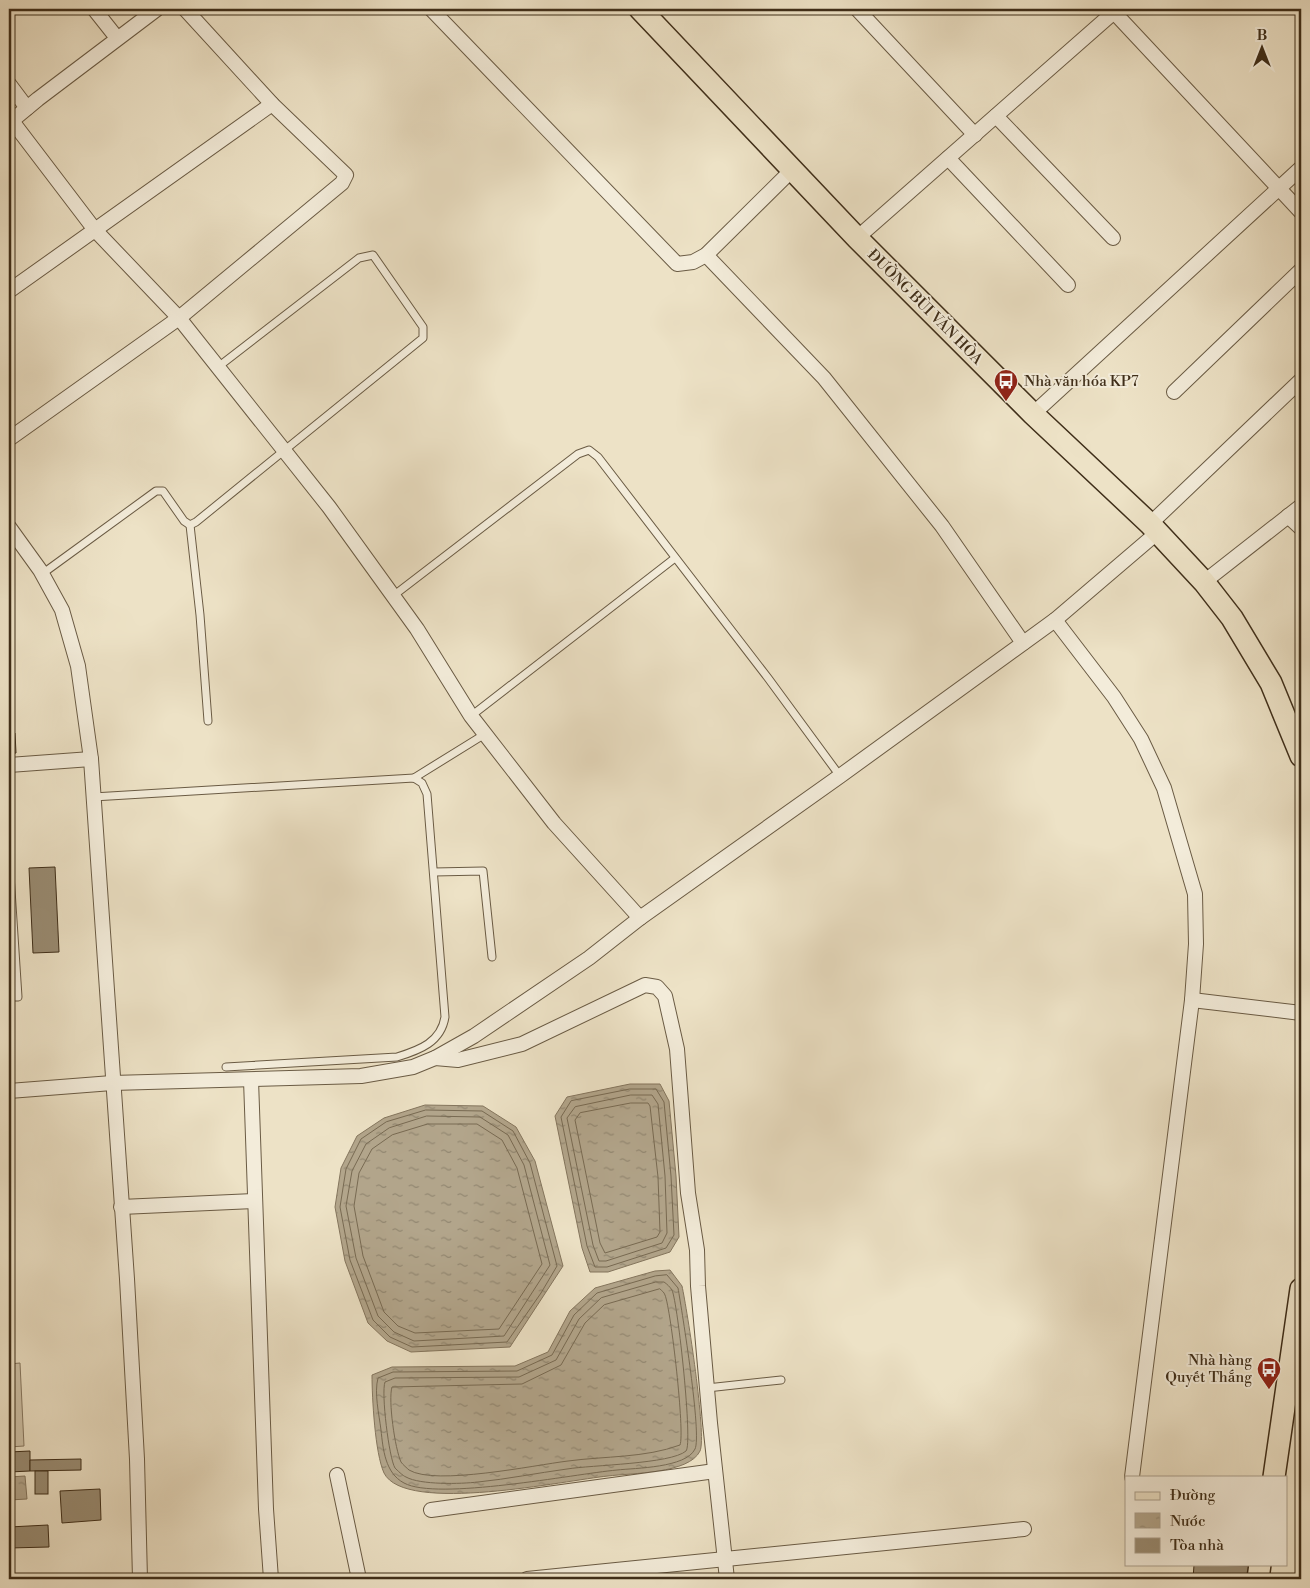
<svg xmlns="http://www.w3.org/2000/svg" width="1310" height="1588" font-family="'Libre Bodoni',serif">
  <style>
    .park { fill: #cfc3a9; stroke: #877861 }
    .water { fill: url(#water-ripples); stroke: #84755d }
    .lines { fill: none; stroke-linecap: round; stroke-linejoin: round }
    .shore { stroke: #786a52; stroke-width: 1 }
    .building { fill: #998c73; stroke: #3f2e19 }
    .service-casing { stroke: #6a5b44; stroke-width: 9 }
    .minor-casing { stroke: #6a5b44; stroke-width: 16 }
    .primary-casing { stroke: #3f2e19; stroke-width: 24 }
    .service { stroke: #f3ecda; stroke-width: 7 }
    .minor { stroke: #f3ecda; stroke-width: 14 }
    .primary { stroke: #ede2c6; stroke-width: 21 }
    .labels { text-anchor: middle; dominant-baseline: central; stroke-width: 4; stroke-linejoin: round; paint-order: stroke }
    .street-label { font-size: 15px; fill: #3f2e19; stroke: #f3ecda }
    .poi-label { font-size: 15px; fill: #3f2e19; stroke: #f3ecda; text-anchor: start }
  </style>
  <defs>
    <pattern id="water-ripples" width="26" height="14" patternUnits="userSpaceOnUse" patternTransform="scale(1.25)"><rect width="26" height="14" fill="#b2a58b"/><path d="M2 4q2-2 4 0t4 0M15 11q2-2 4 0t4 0" fill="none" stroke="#928771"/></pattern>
  </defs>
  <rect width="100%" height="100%" fill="#ede2c6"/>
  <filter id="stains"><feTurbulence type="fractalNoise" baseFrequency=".004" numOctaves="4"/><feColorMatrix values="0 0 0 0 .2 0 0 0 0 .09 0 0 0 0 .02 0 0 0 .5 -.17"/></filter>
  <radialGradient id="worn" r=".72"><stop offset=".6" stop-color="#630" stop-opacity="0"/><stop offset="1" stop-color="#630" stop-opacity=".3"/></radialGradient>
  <polygon class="park" points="20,1363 24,1446 9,1447 9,1364"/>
  <g class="water">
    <polygon points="630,1084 660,1084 669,1101 676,1176 679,1237 670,1252 608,1272 590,1272 582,1248 555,1116 567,1097"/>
    <polygon points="425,1105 483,1106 516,1127 535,1161 563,1266 510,1347 411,1352 387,1341 368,1323 345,1261 335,1207 341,1168 357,1136 384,1118"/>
    <path d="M670,1270L682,1286C687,1309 707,1436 700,1451C689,1474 631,1473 608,1476C567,1480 405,1515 384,1473C375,1453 372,1398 372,1375L392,1367L515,1366L548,1352L570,1311L595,1288L655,1271Z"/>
    <polygon points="25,1476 27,1499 9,1500 9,1477"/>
  </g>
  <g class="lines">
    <g class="shore">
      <polygon points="630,1089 656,1089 664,1102 671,1176 674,1235 666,1248 607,1267 595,1267 587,1246 561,1117 571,1101"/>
      <polygon points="631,1095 652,1095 658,1104 665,1176 667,1233 662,1243 606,1261 599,1261 593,1245 567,1118 575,1107"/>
      <polygon points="631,1103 648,1103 650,1106 658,1177 660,1232 657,1237 605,1253 600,1243 575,1120 580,1113"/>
      <polygon points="426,1110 482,1111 513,1131 530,1163 557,1266 541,1293 507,1342 412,1347 390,1337 373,1320 350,1260 340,1207 346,1169 361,1139 386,1122"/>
      <polygon points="427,1116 480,1117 508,1135 524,1165 550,1265 504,1336 414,1341 394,1332 378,1316 356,1258 346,1206 352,1171 366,1144 389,1128"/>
      <polygon points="428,1124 477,1124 502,1140 517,1168 542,1264 499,1329 415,1333 398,1326 384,1312 363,1256 354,1206 359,1173 372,1149 392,1135"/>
      <path d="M667,1275L678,1288C682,1311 702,1435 695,1449C686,1468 635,1468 617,1470C574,1474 437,1501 404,1483C385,1473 383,1449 381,1430C379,1414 374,1393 378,1378L393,1372L517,1371L552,1355L574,1315L597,1293L655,1276Z"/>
      <path d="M656,1282H664C667,1284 670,1287 672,1290C678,1304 693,1444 686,1451C671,1464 591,1465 567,1469C537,1473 508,1479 478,1482C461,1484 420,1485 406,1477C403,1476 397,1470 395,1468C389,1458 381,1393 385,1382L395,1378L519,1377L556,1360L579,1319L601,1298Z"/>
      <path d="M660,1289C662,1291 664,1292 665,1295C671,1310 685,1433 680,1445C645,1458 605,1456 568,1461C535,1465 435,1486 409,1470C407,1468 403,1465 401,1462C395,1449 388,1400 392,1387L522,1384L561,1365L585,1323L604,1305Z"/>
    </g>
  </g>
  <g class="building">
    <polygon points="9,733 15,733 16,753 9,754"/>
    <polygon points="55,867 59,952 33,953 29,868"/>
    <polygon points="30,1451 30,1471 9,1472 9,1452"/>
    <polygon points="81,1459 81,1470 30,1471 30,1460"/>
    <rect x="35" y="1471" width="13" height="23"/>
    <polygon points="100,1489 101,1520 62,1523 60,1491"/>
    <polygon points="48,1525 49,1547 9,1548 9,1527"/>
    <polygon points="1194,1565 1252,1566 1250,1579 1193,1579"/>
  </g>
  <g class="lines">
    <g class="service-casing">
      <g id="service">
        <polyline points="190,525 200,615 208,721"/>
        <polyline points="42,574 156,491 163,491 184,521 190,525 196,522 423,338 423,327 373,255 359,258 218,367"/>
        <polyline points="393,596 578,454 589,450 598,457 768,678 840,776"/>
        <polyline points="471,716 675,558"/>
        <polyline points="414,778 485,734"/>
        <path d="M93,797L414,778L422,783L427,794L445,1017C441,1042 420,1050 397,1057L226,1067"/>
        <polyline points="9,859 18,997 9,997"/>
        <polyline points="434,872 483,871 492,957"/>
        <polyline points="707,1388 781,1380"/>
      </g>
    </g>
    <g class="minor-casing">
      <g id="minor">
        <polyline points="94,9 117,38"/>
        <polyline points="431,9 677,264 693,262 706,255 792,170"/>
        <polyline points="857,9 975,135"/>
        <polyline points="1111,9 1301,212"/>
        <polyline points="9,84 27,108"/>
        <polyline points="996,116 1113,238"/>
        <polyline points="12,121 95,230 179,318 329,507 417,629 471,716 554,823 640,918"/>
        <polyline points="9,123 38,99 157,9"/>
        <polyline points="948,158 1068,285"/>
        <polyline points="857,238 1114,12"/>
        <polyline points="706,255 824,378 942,526 1023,643"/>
        <polyline points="9,291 272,104"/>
        <polyline points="1174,392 1301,270"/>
        <polyline points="1033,414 1301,168"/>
        <polyline points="9,439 179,318 342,183 346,175 272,104 185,9"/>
        <polyline points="1288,516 1301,528"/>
        <polyline points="1150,524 1301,380"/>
        <polyline points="9,527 40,570 62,610 78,666 91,759 127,1279 137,1459 140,1579"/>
        <polyline points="1204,582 1301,506"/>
        <polyline points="1055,620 1114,697 1141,739 1164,788 1195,894 1196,944 1192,1000 1132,1477"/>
        <polyline points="9,765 91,759"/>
        <polyline points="1192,1000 1301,1013"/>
        <polyline points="435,1058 458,1060 522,1044 645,985 657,987 665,996 677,1049 688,1193 697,1250 698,1286 710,1423 727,1579"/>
        <polyline points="251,1080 266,1509 271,1579"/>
        <polyline points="9,1091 112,1083 361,1076 413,1067 435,1058 474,1036 589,958 640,918 840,776 1055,620 1158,532"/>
        <polyline points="121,1207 254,1201"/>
        <polyline points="337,1475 359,1579"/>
        <polyline points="431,1510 715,1471"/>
        <polyline points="527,1579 1024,1529"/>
      </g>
    </g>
    <g class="primary-casing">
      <g id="primary">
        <polyline points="640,9 857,238 1033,414 1150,524 1204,582 1232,618 1271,683 1301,756"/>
        <polyline points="1274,1477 1301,1289"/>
        <polyline points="1258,1579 1260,1564"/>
      </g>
    </g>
    <use href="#service" class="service"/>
    <use href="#minor" class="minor"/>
    <use href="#primary" class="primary"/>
  </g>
  <defs>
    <g id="bus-pin" transform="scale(1.25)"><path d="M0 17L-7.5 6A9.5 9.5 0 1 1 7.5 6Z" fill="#8f2418" stroke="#f3ecda"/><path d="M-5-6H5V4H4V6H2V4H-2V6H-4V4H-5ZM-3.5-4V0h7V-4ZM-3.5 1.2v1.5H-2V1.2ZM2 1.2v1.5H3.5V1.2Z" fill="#fff"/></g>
  </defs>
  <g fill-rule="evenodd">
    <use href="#bus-pin" x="1006" y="381"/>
    <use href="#bus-pin" x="1269" y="1369"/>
  </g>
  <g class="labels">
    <g class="street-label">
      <text transform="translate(925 307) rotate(45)">ĐƯỜNG BÙI VĂN HÒA</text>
    </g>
    <g class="poi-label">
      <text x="1024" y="381">Nhà văn hóa KP7</text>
      <text x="1252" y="1360" text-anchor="end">Nhà hàng<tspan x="1252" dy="17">Quyết Thắng</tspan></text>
    </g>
  </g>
  <rect width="1310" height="1588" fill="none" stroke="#ede2c6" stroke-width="30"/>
  <rect x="10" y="10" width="1290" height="1568" fill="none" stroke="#3f2e19" stroke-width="2.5"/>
  <rect x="15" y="15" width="1280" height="1558" fill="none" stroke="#3f2e19"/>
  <rect x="1125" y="1476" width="162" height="90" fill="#f3ecda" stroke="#aba08d"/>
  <rect x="1135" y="1492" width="25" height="8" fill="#ede2c6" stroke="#aba08d"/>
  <text x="1170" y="1500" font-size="15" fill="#3f2e19">Đường</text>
  <rect x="1135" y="1513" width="25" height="15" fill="url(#water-ripples)" stroke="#aba08d"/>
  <text x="1170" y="1526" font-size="15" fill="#3f2e19">Nước</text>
  <rect x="1135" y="1538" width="25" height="15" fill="#998c73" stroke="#aba08d"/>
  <text x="1170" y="1550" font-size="15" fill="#3f2e19">Tòa nhà</text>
  <g transform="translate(1262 48)" stroke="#f3ecda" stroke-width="4" paint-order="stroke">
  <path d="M0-4L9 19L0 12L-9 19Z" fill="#3f2e19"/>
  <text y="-8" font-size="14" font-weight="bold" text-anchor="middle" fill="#3f2e19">B</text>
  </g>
  <rect width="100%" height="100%" filter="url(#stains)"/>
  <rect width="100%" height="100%" fill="url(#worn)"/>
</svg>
